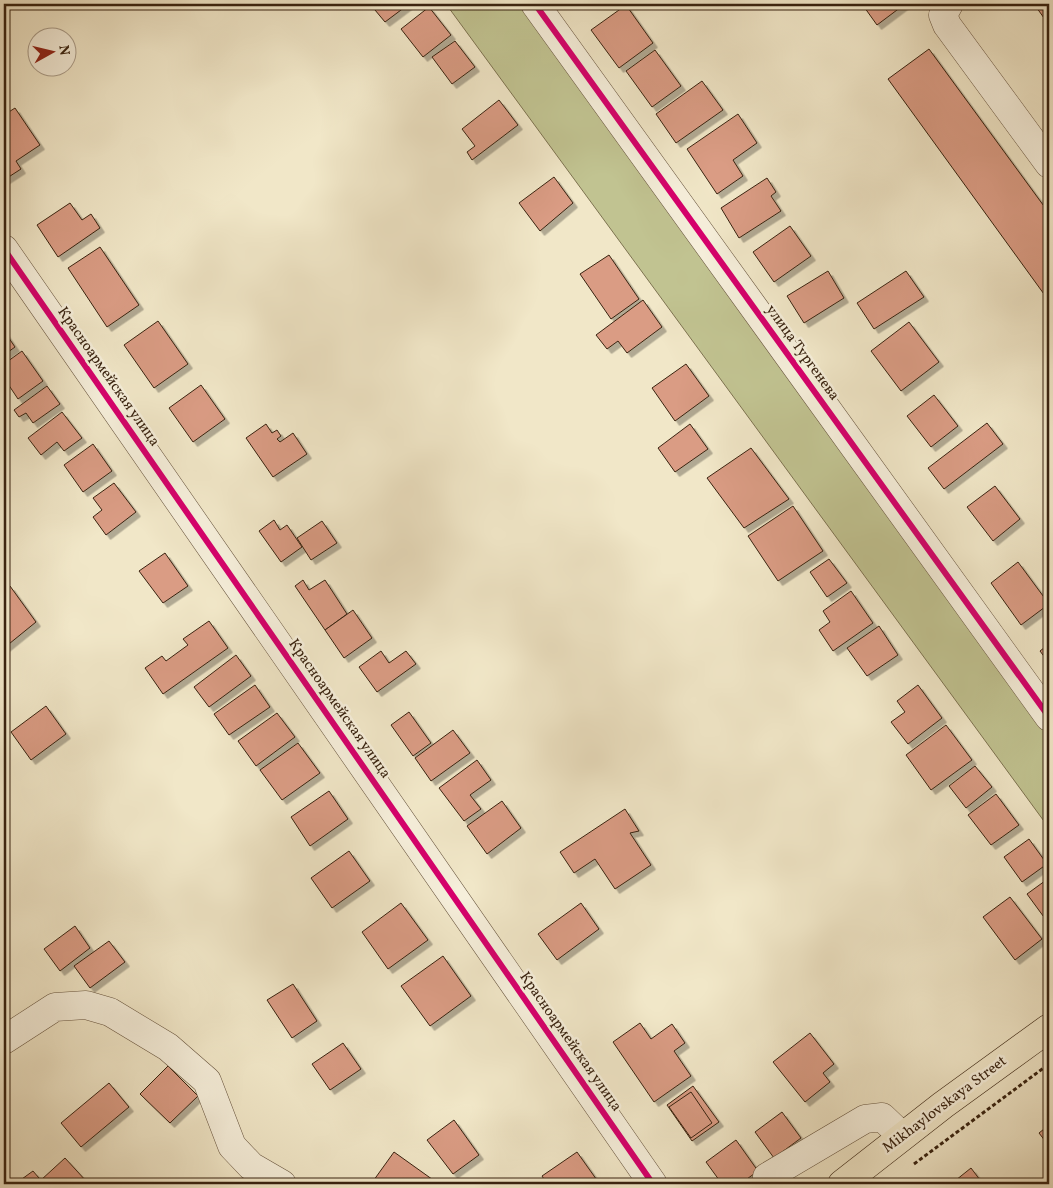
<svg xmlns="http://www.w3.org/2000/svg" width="1053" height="1188" font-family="Vollkorn,serif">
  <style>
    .green { fill: #c1c391; stroke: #7d7350 }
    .building { fill: #da9c84; stroke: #392310; filter: url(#shadow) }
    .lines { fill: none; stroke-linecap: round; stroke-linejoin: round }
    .minor-casing { stroke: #67543e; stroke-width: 29 }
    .major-casing { stroke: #392310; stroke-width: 29 }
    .path { stroke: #392310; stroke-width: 3; stroke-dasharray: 4 2.5; stroke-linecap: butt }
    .minor { stroke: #f6efdb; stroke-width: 28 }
    .major { stroke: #f1e7c8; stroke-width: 28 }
    .cycleway-casing { stroke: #f6efdb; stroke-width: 9 }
    .cycleway { stroke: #d6006c; stroke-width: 6 }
    .labels { text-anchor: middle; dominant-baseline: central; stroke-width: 5; stroke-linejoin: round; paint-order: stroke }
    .street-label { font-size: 15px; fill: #392310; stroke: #f6efdb }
  </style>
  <defs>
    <filter id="shadow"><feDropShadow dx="4.5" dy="4.5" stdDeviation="0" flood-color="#0004"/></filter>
  </defs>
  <rect width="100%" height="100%" fill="#f1e7c8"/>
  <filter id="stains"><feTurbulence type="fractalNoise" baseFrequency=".004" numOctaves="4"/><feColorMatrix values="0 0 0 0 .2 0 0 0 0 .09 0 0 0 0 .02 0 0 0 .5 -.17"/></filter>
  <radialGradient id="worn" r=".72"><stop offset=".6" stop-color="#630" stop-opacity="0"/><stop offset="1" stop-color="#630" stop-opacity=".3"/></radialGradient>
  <polygon class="green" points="446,4 524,4 1049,733 1049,828"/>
  <g class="building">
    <polygon points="370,4 409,4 385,22"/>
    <polygon points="862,4 905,4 877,25"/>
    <polygon points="1034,4 1049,4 1049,25"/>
    <polygon points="626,5 653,43 619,68 591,30"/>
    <polygon points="429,7 451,35 423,57 401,29"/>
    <polygon points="455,41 475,67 452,84 432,57"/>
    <polygon points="929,49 1049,213 1049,301 888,79"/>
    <polygon points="655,50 681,86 652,107 626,71"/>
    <polygon points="702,81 723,110 676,143 656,114"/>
    <polygon points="499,100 518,125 472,160 467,152 475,146 462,129"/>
    <polygon points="15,108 40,145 16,161 21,169 4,180 4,115"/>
    <polygon points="738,114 757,143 733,160 743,176 717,194 687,149"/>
    <polygon points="554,177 573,203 540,231 519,203"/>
    <polygon points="767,178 776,192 771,196 781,211 739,238 721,208"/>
    <polygon points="70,203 82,220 91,214 100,228 58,257 37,225"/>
    <polygon points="790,226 811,256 774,282 753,252"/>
    <polygon points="100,247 139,305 107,327 68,268"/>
    <polygon points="609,255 639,299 611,319 580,274"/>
    <polygon points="828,271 844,298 804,323 787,296"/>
    <polygon points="906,271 924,297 874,329 857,303"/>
    <polygon points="643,300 662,327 627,353 618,341 607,349 596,335"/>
    <polygon points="158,321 188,364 154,388 124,345"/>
    <polygon points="909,322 939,362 901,391 871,351"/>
    <polygon points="4,331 15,347 4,355"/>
    <polygon points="22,351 43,381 18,399 4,378 4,364"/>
    <polygon points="686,364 709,396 675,421 652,388"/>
    <polygon points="201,385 225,419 193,442 169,408"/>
    <polygon points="47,386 60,404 33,423 26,413 19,417 14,410"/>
    <polygon points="934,395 958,426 931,447 907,416"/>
    <polygon points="62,412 82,438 64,451 57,442 41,455 28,438"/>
    <polygon points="987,423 1003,444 944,489 928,468"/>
    <polygon points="266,424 272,433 277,430 281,436 277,439 280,442 293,433 307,454 273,477 246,438"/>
    <polygon points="690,424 708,449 675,472 658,448"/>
    <polygon points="93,444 112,471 83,492 64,465"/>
    <polygon points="751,448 789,499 744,528 707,478"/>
    <polygon points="114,483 136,512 106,535 93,517 102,510 93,498"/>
    <polygon points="995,486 1020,519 993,541 967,507"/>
    <polygon points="793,506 823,551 778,581 748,536"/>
    <polygon points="274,520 280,530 287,525 302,547 281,562 259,531"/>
    <polygon points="322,521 337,543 311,560 297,538"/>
    <polygon points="165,553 188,586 163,603 139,571"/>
    <polygon points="829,559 847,583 827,597 810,572"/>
    <polygon points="1018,562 1049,604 1021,625 991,583"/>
    <polygon points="303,580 309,590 325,580 347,614 325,630 295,586"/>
    <polygon points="10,586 36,622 4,648 4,589"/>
    <polygon points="851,591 873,623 833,651 819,630 830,622 823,611"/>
    <polygon points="353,610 372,638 344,658 325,630"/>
    <polygon points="209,621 228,648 163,694 145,668 162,656 166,661 188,645 183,639"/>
    <polygon points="879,626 898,655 867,676 847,648"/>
    <polygon points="1049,644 1049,663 1040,651"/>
    <polygon points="381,651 389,663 406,651 416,664 377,692 359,667"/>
    <polygon points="236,655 251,676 209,707 194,687"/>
    <polygon points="255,685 270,707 229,735 214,714"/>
    <polygon points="918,685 942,718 908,744 891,722 905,712 897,701"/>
    <polygon points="46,706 66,734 31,760 11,732"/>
    <polygon points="409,712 431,743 413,756 391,725"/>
    <polygon points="277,713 295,737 256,766 238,741"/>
    <polygon points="946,725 972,760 931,790 906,755"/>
    <polygon points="453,730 470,753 431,781 415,758"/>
    <polygon points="298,743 320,773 282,800 260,770"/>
    <polygon points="477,760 491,780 470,795 481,809 464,821 439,788"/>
    <polygon points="975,766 992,787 966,808 949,786"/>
    <polygon points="329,791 348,819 310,846 291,817"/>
    <polygon points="996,794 1019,825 991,845 968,815"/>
    <polygon points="502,801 521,828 487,854 467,826"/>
    <polygon points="625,809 639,831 630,833 651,865 615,889 595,859 574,873 560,852"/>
    <polygon points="1029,839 1047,864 1022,882 1004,857"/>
    <polygon points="349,851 370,881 332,908 311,878"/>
    <polygon points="1049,878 1049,924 1027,894"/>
    <polygon points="1010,897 1042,939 1015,960 983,917"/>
    <polygon points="401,903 428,940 388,969 362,932"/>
    <polygon points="581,903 599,929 557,960 538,934"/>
    <polygon points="75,926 90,948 60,971 44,949"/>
    <polygon points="109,941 125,962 90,988 74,966"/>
    <polygon points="443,956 471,996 430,1026 401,986"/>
    <polygon points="293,984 317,1021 292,1038 267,1000"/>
    <polygon points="640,1023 651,1039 672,1024 685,1043 674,1051 691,1076 654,1102 613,1042"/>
    <polygon points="810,1033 834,1064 823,1073 830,1082 805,1102 773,1062"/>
    <polygon points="343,1043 361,1069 330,1090 312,1064"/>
    <polygon points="168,1066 198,1096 170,1123 140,1094"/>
    <polygon points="109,1083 129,1107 81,1147 61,1123"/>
    <polygon points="693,1086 719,1122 692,1141 667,1105"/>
    <polygon points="691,1092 712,1123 691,1138 669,1107"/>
    <polygon points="782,1112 801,1138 774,1158 755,1132"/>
    <polygon points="454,1120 479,1155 453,1174 427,1140"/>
    <polygon points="1049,1125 1049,1146 1039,1133"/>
    <polygon points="736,1140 758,1171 740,1184 722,1184 706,1162"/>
    <polygon points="394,1152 436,1182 435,1184 371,1184"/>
    <polygon points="577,1152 599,1183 547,1184 542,1176"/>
    <polygon points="65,1158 87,1182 84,1184 46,1184 41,1180"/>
    <polygon points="971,1168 983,1184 951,1184"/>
    <polygon points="33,1171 44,1184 15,1184"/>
    <polygon points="474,1179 479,1184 468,1184"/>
  </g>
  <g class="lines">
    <g class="minor-casing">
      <g id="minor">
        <polyline points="535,4 1049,717"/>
        <polyline points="949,4 943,15 947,25 1049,164"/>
        <polyline points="4,249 653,1184"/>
        <polyline points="4,1040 55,1007 86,1005 110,1012 168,1047 207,1081 232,1146 251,1166 282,1184"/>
        <polyline points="767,1177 865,1119 882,1117 902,1136"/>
      </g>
    </g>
    <g class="major-casing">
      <polyline id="major" points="842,1184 943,1105 1049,1028"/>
    </g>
    <polyline class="path" points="914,1164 1049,1064"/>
    <use href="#minor" class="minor"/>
    <use href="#major" class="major"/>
    <g class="cycleway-casing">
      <g id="cycleway">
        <polyline points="535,4 1049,717"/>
        <polyline points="4,249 653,1184"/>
      </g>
    </g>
    <use href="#cycleway" class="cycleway"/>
  </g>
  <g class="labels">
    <g class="street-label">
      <text transform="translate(802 353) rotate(54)">улица Тургенева</text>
      <text transform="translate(108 377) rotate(55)">Красноармейская улица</text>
      <text transform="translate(339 709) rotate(55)">Красноармейская улица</text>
      <text transform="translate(570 1042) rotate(55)">Красноармейская улица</text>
      <text transform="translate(945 1105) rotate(-37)">Mikhaylovskaya Street</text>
    </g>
  </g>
  <rect width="1053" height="1188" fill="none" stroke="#f1e7c8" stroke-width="20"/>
  <rect x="5" y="5" width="1043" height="1178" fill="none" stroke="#392310" stroke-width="2.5"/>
  <rect x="10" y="10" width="1033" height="1168" fill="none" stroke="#392310"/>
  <g transform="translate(52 52) rotate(82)"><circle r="24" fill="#f6efdb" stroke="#aa9d8a"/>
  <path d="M0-4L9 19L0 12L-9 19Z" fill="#8f2418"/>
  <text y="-8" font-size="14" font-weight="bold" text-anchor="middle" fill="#392310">N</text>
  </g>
  <rect width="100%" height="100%" filter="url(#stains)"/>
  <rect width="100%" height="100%" fill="url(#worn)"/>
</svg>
